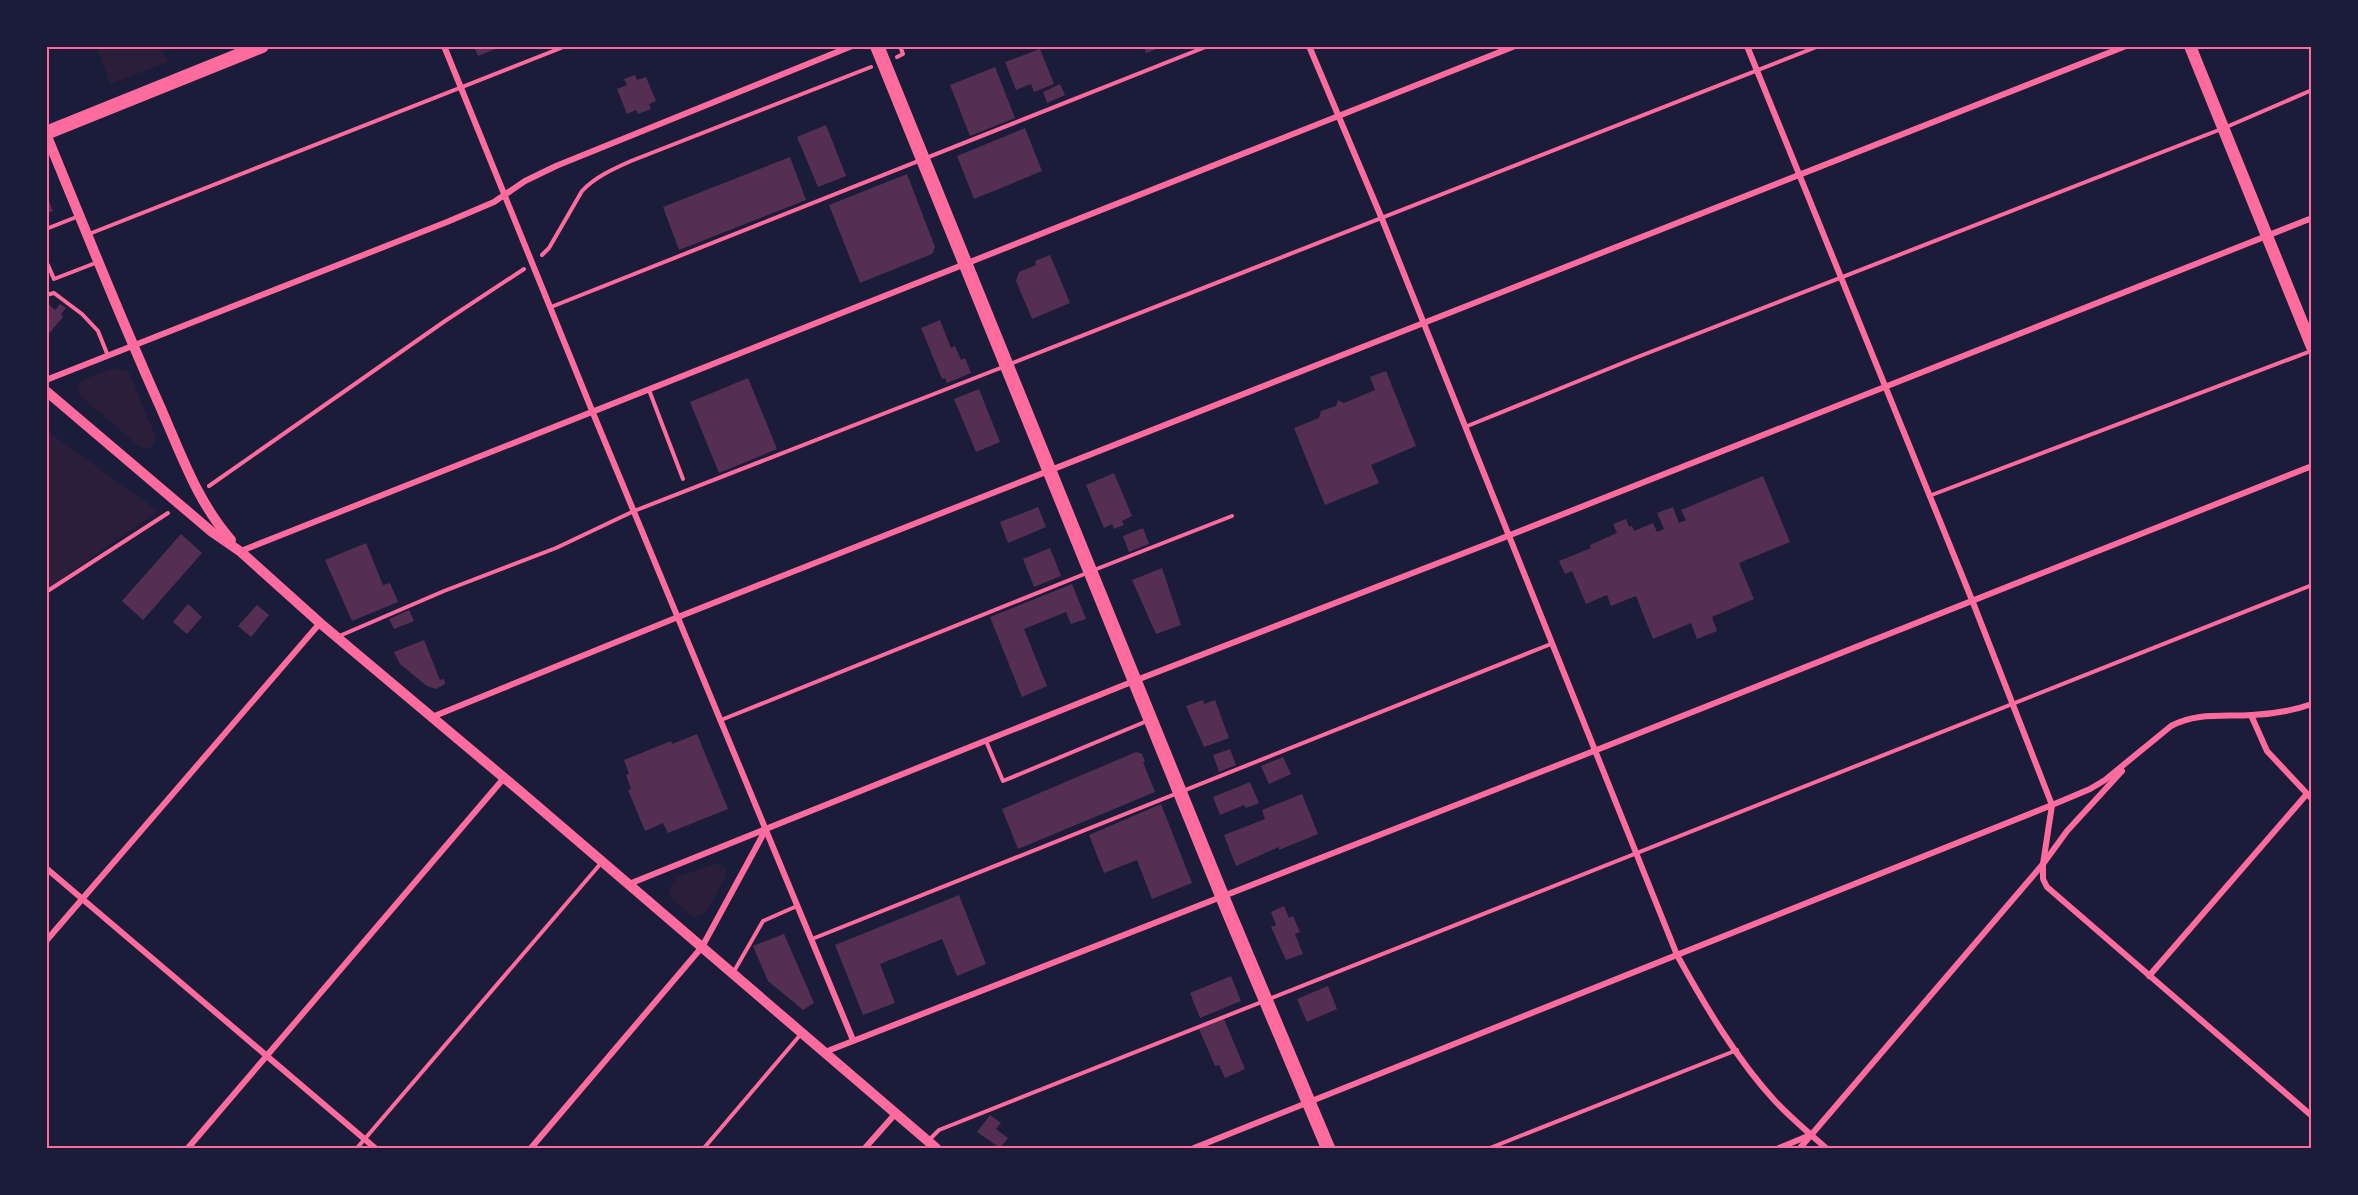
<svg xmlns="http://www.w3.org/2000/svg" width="2358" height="1195" font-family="Signika,sans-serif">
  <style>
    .green { fill: #2a1e3b }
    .building { fill: #542f53 }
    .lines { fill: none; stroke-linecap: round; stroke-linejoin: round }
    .path { stroke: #ff6b9d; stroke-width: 4 }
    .service { stroke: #ff6b9d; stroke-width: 4 }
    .minor { stroke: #ff6b9d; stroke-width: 6 }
    .tertiary { stroke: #ff6b9d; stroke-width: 10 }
    .secondary { stroke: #ff6b9d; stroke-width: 12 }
    .primary { stroke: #ff6b9d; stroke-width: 14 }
    .neatline { fill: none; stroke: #ff6b9d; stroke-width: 2 }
  </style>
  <rect width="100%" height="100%" fill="#1b1b3a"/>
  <g class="green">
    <polygon points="97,47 161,47 168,62 110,84"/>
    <polygon points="113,368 127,371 131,376 156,438 151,448 140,447 79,395 78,386 80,381"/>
    <polygon points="47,431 158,511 47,589"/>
    <polygon points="716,863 726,868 726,877 707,910 701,915 693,917 670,897 670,887 680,876"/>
  </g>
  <g class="building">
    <polygon points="474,46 500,46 500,47 478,56"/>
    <polygon points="1144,46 1162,46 1162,47 1146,53"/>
    <polygon points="1040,49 1054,84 1034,92 1031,84 1016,90 1005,62"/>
    <polygon points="995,67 1015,118 970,136 950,85"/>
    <polygon points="635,75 637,80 646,77 656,101 649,104 651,109 638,114 636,110 627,114 617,89 627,85 624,79"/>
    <polygon points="1060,84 1065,95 1047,103 1043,92"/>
    <polygon points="826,125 846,176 818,187 797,137"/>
    <polygon points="1025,128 1042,171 974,199 957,156"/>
    <polygon points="790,157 806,200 679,250 663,207"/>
    <polygon points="907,174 935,247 932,254 860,283 829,205"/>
    <polygon points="46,194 53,211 46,213"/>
    <polygon points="1050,255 1070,303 1032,319 1016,281 1019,272 1036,265 1035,261"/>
    <polygon points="46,302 55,310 60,304 66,308 61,314 63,317 46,337"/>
    <polygon points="940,320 951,348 955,346 961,360 965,358 971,373 947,383 945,378 942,379 921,328"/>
    <polygon points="1386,371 1416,446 1371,465 1379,483 1325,505 1294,428 1319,418 1321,411 1336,406 1338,400 1344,403 1375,390 1370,377"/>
    <polygon points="748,378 777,449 719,473 690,402"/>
    <polygon points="979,389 1000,442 976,452 954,399"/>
    <polygon points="1114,473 1132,516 1122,521 1124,525 1114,529 1112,524 1104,528 1086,485"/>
    <polygon points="1763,476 1790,542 1739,563 1754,599 1712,617 1717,631 1697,639 1691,623 1653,639 1636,596 1611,606 1607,595 1586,604 1572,571 1565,574 1559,561 1591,548 1590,545 1617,533 1613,524 1626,519 1629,527 1632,526 1634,531 1653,523 1657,532 1664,529 1657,513 1673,507 1679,523 1686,520 1681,510"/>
    <polygon points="1038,507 1046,527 1008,543 1000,522"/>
    <polygon points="1143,528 1149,544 1129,552 1123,536"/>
    <polygon points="181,534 202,553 143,620 122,601"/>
    <polygon points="366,543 383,585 390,583 398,602 352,621 325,560"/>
    <polygon points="1050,548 1061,576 1034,587 1023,559"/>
    <polygon points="1162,568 1181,625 1156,634 1132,580"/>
    <polygon points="1072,584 1086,619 1071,624 1066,612 1024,629 1047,686 1022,697 990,617"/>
    <polygon points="188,604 202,617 187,634 173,622"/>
    <polygon points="257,605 269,615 251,637 238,626"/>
    <polygon points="409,610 414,621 394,629 389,619"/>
    <polygon points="424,640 440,680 444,679 445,684 436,689 427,686 400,664 394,652"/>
    <polygon points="1203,700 1204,704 1215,700 1229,738 1204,747 1186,706"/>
    <polygon points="697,734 728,809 668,833 663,823 645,831 628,790 631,789 626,775 629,774 624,760 671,741 672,744"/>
    <polygon points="1230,749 1236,765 1219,772 1213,755"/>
    <polygon points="1136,752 1142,754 1145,762 1143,762 1155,792 1018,849 1002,809"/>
    <polygon points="1283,757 1291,774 1269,784 1261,766"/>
    <polygon points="1250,782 1259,803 1246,808 1244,805 1220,815 1213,797"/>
    <polygon points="1302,794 1318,834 1279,850 1279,847 1236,866 1224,835 1265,819 1262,810"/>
    <polygon points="1161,804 1192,883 1152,899 1137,860 1104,873 1089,835"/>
    <polygon points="959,895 986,964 957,976 942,939 880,964 895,1003 863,1015 835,945"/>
    <polygon points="1284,906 1289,918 1293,916 1300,932 1295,934 1303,954 1286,960 1271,927 1276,925 1271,912"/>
    <polygon points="784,934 814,1003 803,1010 768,981 753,946"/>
    <polygon points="1231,976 1241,1001 1200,1018 1190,993"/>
    <polygon points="1328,986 1337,1009 1307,1022 1297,999"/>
    <polygon points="1224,1019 1245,1069 1225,1078 1219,1065 1215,1066 1199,1029"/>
    <polygon points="990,1115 1001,1123 996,1129 1008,1138 1000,1148 977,1132"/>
  </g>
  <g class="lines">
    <g class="path">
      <polyline points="897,57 903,54 900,46"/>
      <path d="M542,255L549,248L582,191C595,177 613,169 631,161L871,67"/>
      <polyline points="209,486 445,321 524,269"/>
      <polyline points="46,592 168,513"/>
    </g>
    <g class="service">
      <polyline points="46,229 79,216"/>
      <polyline points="89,234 566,46"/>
      <polyline points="46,266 48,265 54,279 98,262"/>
      <polyline points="46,295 54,293 82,314 98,331 108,356"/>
      <polyline points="551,307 1208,46"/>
      <polyline points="1010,364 1819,46"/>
      <polyline points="649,390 683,479"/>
      <polyline points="1465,427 1635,358 2224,128 2312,90"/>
      <polyline points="1929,496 2311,351"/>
      <polyline points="1094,570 1232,516"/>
      <polyline points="337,637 444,591 556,548 634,511 1003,367"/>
      <polyline points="721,720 1087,573"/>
      <polyline points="986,741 1003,781 1147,721"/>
      <polyline points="812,939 1551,644"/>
      <polyline points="733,973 763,921 797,906"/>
      <polyline points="928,1141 939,1130 2312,585"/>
      <polyline points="357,1148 602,862"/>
      <polyline points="704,1148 801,1034"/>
      <polyline points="1490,1148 1737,1050"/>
    </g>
    <g class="minor">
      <polyline points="444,46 593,413 853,1040"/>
      <path d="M1309,46L1382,219L1677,955C1704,1004 1737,1060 1775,1101C1791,1118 1809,1133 1826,1148"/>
      <polyline points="1747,46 1972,600 2052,805 2043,864 2043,879 2047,887 2312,1116"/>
      <polyline points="46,380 447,222 494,202 525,181 556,166 852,46"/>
      <polyline points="241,551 1515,46"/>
      <polyline points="2251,715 2267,751 2312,799"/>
      <polyline points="432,717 678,617 2126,46"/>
      <polyline points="46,868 375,1148"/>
      <polyline points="629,884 1134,681 1490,543 2312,218"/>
      <polyline points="46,941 320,623"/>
      <polyline points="2149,976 2306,795"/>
      <polyline points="825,1052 1594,751 2312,466"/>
      <polyline points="188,1148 504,778"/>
      <polyline points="531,1148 702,947 765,831"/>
      <polyline points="865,1148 896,1113"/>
      <path d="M1194,1148L2052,805L2090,789L2105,780L2171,726C2197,712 2224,717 2252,715C2273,714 2292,711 2312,704"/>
      <polyline points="1779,1148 1808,1136"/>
      <polyline points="1800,1148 2043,864 2067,831 2122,771"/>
    </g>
    <g class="tertiary">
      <path d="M46,134C83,224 119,315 159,404C180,451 196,500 231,540"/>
      <polyline points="46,391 212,532 241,552 320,623 521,792 936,1148"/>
    </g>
    <polyline class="secondary" points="2190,46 2312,347"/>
    <g class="primary">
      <polyline points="877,46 1229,913 1328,1148"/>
      <polyline points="46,133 262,46"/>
    </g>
  </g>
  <rect width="2358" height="1195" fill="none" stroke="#1b1b3a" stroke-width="96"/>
  <rect x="48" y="48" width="2262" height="1099" class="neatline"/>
</svg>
